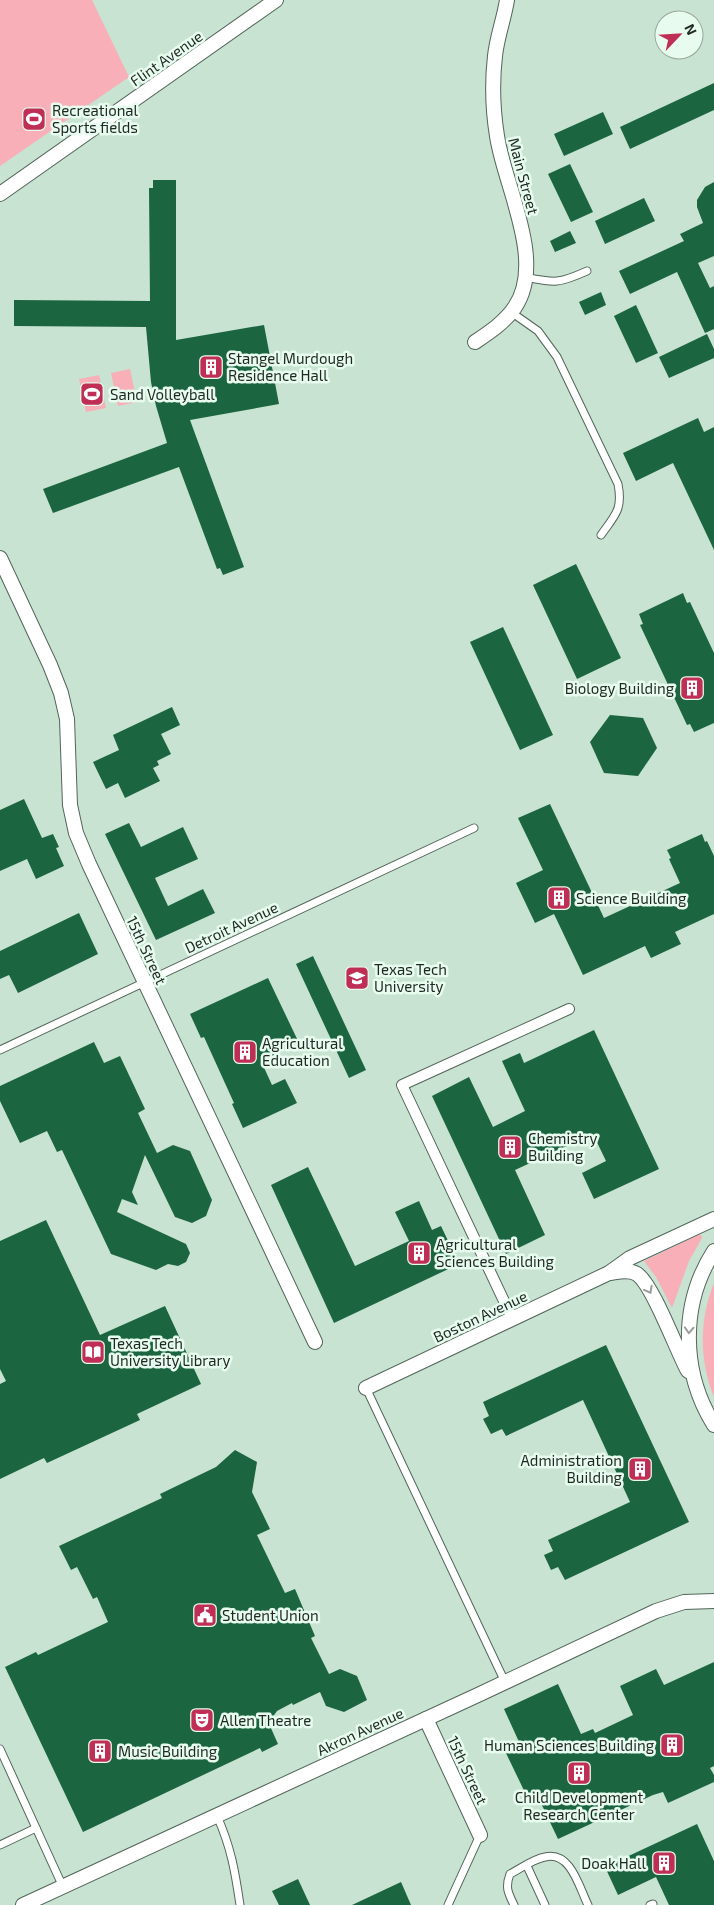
<svg xmlns="http://www.w3.org/2000/svg" width="714" height="1905" font-family="'Exo 2',sans-serif">
  <style>
    .built { fill: #c8e3d1; fill-rule: evenodd }
    .green { fill: #f8afb8 }
    .building { fill: #1b6541 }
    .lines { fill: none; stroke-linecap: round; stroke-linejoin: round }
    .service-casing { stroke: #53655a; stroke-width: 9 }
    .pedestrian-casing { stroke: #53655a; stroke-width: 12 }
    .minor-casing { stroke: #53655a; stroke-width: 16 }
    .service { stroke: #fff; stroke-width: 7 }
    .pedestrian { stroke: #fff; stroke-width: 10 }
    .minor { stroke: #fff; stroke-width: 14 }
    .oneway { stroke: #9a9e9c }
    .labels { text-anchor: middle; dominant-baseline: central; stroke-width: 5; stroke-linejoin: round; paint-order: stroke }
    .street-label { font-size: 15px; fill: #1f2722; stroke: #e7fcee }
    .poi-label { font-size: 15px; fill: #1f2722; stroke: #e7fcee; text-anchor: start }
  </style>
  <rect width="100%" height="100%" fill="#daefe1"/>
  <path class="built" d="M0,0H714V1905H0ZM664,20H694V50H664Z"/>
  <g class="green">
    <polygon points="0,0 92,0 129,77 0,166"/>
    <polygon points="130,369 137,402 118,406 111,373"/>
    <polygon points="99,375 106,408 86,412 79,379"/>
    <polygon points="698,1235 701,1235 702,1238 689,1261 672,1308 656,1277 644,1261"/>
    <path d="M714,1283V1397C699,1360 699,1320 714,1283Z"/>
  </g>
  <g class="building">
    <polygon points="714,83 714,110 630,149 620,127"/>
    <polygon points="603,112 613,134 564,156 554,134"/>
    <polygon points="570,164 593,212 571,222 548,174"/>
    <polygon points="153,180 176,180 176,340 264,325 279,404 190,420 244,567 223,575 220,568 217,569 179,467 53,513 43,489 167,443 156,406 151,382 146,327 14,326 14,300 150,301 149,188 153,188"/>
    <polygon points="714,182 714,256 698,263 710,288 714,286 714,329 705,333 677,272 630,294 619,271 684,241 680,234 703,223 697,207 697,200 705,187"/>
    <polygon points="644,198 655,221 605,244 595,221"/>
    <polygon points="570,231 576,243 555,252 550,241"/>
    <polygon points="601,292 606,305 585,315 579,302"/>
    <polygon points="636,305 658,353 636,363 614,316"/>
    <polygon points="707,334 714,349 714,358 669,378 659,357"/>
    <polygon points="698,418 704,432 714,427 714,550 673,463 636,481 623,453"/>
    <polygon points="576,564 621,658 577,679 533,585"/>
    <polygon points="683,593 687,603 690,602 714,653 714,723 694,732 690,724 687,725 640,625 643,624 639,614"/>
    <polygon points="503,627 553,735 520,750 470,642"/>
    <polygon points="172,707 180,725 161,734 171,754 157,761 159,765 153,768 160,781 125,798 118,783 106,789 93,762 119,750 113,735"/>
    <polygon points="610,715 643,718 657,748 638,776 604,773 590,742"/>
    <polygon points="24,799 42,838 53,834 59,847 56,848 64,866 36,879 27,859 0,871 0,810"/>
    <polygon points="550,804 604,918 680,883 669,859 671,858 667,850 702,834 705,842 707,841 714,856 714,914 675,932 681,944 651,958 645,946 583,975 554,914 535,923 516,883 543,870 518,818"/>
    <polygon points="129,823 141,847 183,827 198,859 155,878 168,906 203,889 215,913 156,940 105,834"/>
    <polygon points="79,913 98,954 18,993 9,975 0,979 0,951"/>
    <polygon points="313,956 366,1070 349,1078 296,964"/>
    <polygon points="268,978 299,1043 261,1061 272,1085 285,1079 297,1103 243,1128 232,1104 234,1103 204,1037 201,1038 190,1014"/>
    <polygon points="594,1030 659,1169 594,1199 582,1173 606,1161 593,1134 515,1170 545,1235 506,1254 432,1096 469,1077 493,1127 525,1111 502,1061 520,1053 524,1063"/>
    <polygon points="94,1042 104,1063 120,1056 145,1109 138,1113 157,1153 173,1145 190,1151 212,1200 206,1216 192,1223 175,1217 145,1155 132,1192 138,1205 122,1199 117,1212 186,1244 190,1253 186,1262 178,1266 168,1264 156,1270 111,1254 62,1150 57,1152 47,1131 20,1143 0,1101 0,1086"/>
    <polygon points="308,1167 355,1266 409,1241 395,1212 419,1201 432,1230 441,1226 459,1264 334,1323 271,1185"/>
    <polygon points="46,1220 100,1335 165,1306 201,1384 137,1414 140,1420 47,1463 44,1458 0,1479 0,1384 6,1381 0,1369 0,1241"/>
    <polygon points="606,1345 689,1522 565,1580 558,1567 551,1570 544,1555 553,1551 548,1540 630,1502 583,1400 506,1436 502,1429 491,1434 483,1419 489,1416 483,1402"/>
    <polygon points="235,1450 257,1462 252,1492 270,1529 257,1535 285,1593 295,1589 315,1636 311,1638 329,1674 340,1669 357,1676 367,1700 344,1712 326,1706 320,1692 293,1705 292,1703 277,1711 272,1718 270,1726 278,1744 262,1752 260,1748 83,1832 5,1667 36,1652 38,1655 108,1622 97,1597 93,1599 77,1567 71,1570 59,1546 162,1498 160,1494 216,1467"/>
    <polygon points="714,1662 714,1766 710,1768 714,1775 714,1782 668,1803 663,1792 653,1795 558,1839 540,1801 531,1805 505,1751 520,1744 504,1709 558,1684 581,1734 593,1729 595,1733 633,1715 620,1686 656,1669 664,1685"/>
    <polygon points="697,1824 714,1861 714,1905 669,1905 656,1877 618,1895 605,1867"/>
    <polygon points="298,1879 310,1905 279,1905 272,1891"/>
    <polygon points="401,1882 411,1905 352,1905"/>
  </g>
  <g class="lines">
    <g class="service-casing">
      <g id="service">
        <path d="M525,277C555,283 558,284 587,271"/>
        <path d="M511,312L538,331L557,357L618,484C623,510 615,515 601,535"/>
        <polyline points="0,1050 474,828"/>
        <polyline points="366,1388 505,1682"/>
        <polyline points="0,1749 63,1887"/>
        <path d="M217,1816C231,1847 235,1871 240,1905"/>
        <polyline points="0,1845 36,1828"/>
        <polyline points="527,1866 545,1905"/>
        <polyline points="448,1905 480,1835"/>
        <path d="M514,1905C508,1893 505,1887 510,1874C520,1869 533,1859 545,1857C571,1851 579,1887 588,1905"/>
        <polyline points="650,1905 653,1904"/>
      </g>
    </g>
    <g class="pedestrian-casing">
      <polyline id="pedestrian" points="512,1318 402,1085 569,1009"/>
    </g>
    <g class="minor-casing">
      <g id="minor">
        <polyline points="0,194 276,0"/>
        <path d="M475,342C490,332 505,322 515,307C546,261 504,185 497,136C493,111 492,82 495,56C497,37 504,19 507,0"/>
        <polyline points="0,558 50,665 61,693 67,719 70,805 76,833 89,864 315,1342"/>
        <path d="M714,1251C680,1304 681,1372 714,1425"/>
        <path d="M610,1273C618,1272 629,1269 637,1274C653,1285 677,1351 688,1371"/>
        <polyline points="366,1388 609,1273 630,1258 714,1219"/>
        <polyline points="426,1719 480,1835"/>
        <polyline points="23,1905 480,1694 656,1611 684,1602 714,1601"/>
      </g>
    </g>
    <use href="#service" class="service"/>
    <use href="#pedestrian" class="pedestrian"/>
    <use href="#minor" class="minor"/>
  </g>
  <defs><path id="oneway-chevron" d="M-2-3.5L2.5 0L-2 3.5" fill="none" stroke-width="1.6" stroke-linecap="round" stroke-linejoin="round" transform="scale(1.25)"/></defs>
  <g class="oneway">
    <use href="#oneway-chevron" transform="translate(649 1290) rotate(61)"/>
    <use href="#oneway-chevron" transform="translate(689 1330) rotate(93)"/>
  </g>
  <defs>
    <g id="stadium-square" transform="scale(1.25)"><rect x="-9" y="-9" width="18" height="18" rx="4" fill="#bf2f55" stroke="#e7fcee"/><path d="M0-5a6.5 5 0 1 0 0 10a6.5 5 0 1 0 0-10ZM-3.5-1.8h7v3.6h-7Z" fill="#fff"/></g>
    <g id="building-square" transform="scale(1.25)"><rect x="-9" y="-9" width="18" height="18" rx="4" fill="#bf2f55" stroke="#e7fcee"/><path d="M-4-6H4V6H1V3H-1V6H-4ZM-2.5-4.3h1.7v1.8h-1.7ZM.8-4.3h1.7v1.8H.8ZM-2.5-1h1.7V.8h-1.7ZM.8-1h1.7V.8H.8Z" fill="#fff"/></g>
    <g id="university-square" transform="scale(1.25)"><rect x="-9" y="-9" width="18" height="18" rx="4" fill="#bf2f55" stroke="#e7fcee"/><path d="M0-5L7-2L0 1L-7-2ZM-4 1L0 2.5L4 1V4Q0 6-4 4Z" fill="#fff"/></g>
    <g id="library-square" transform="scale(1.25)"><rect x="-9" y="-9" width="18" height="18" rx="4" fill="#bf2f55" stroke="#e7fcee"/><path d="M-6-4Q-3-5.5-.7-3.5V5Q-3 3-6 4ZM6-4Q3-5.5 .7-3.5V5Q3 3 6 4Z" fill="#fff"/></g>
    <g id="civic-square" transform="scale(1.25)"><rect x="-9" y="-9" width="18" height="18" rx="4" fill="#bf2f55" stroke="#e7fcee"/><path d="M-.6-6.5H3V-4.5H.6V-3L4-1V1h2V6H-6V1h2V-1L-.6-3ZM-1.2 2.5V6h2.4V2.5Z" fill="#fff"/></g>
    <g id="theatre-square" transform="scale(1.25)"><rect x="-9" y="-9" width="18" height="18" rx="4" fill="#bf2f55" stroke="#e7fcee"/><path d="M-5-5.5Q0-4 5-5.5V0Q5 5 0 6Q-5 5-5 0ZM-3.3-2.5H-1v1.5H-3.3ZM1-2.5H3.3v1.5H1ZM-2.8 1Q0 5.5 2.8 1Z" fill="#fff"/></g>
  </defs>
  <g fill-rule="evenodd">
    <use href="#stadium-square" x="34" y="119"/>
    <use href="#building-square" x="211" y="367"/>
    <use href="#stadium-square" x="92" y="394"/>
    <use href="#building-square" x="692" y="688"/>
    <use href="#building-square" x="559" y="898"/>
    <use href="#university-square" x="357" y="978"/>
    <use href="#building-square" x="245" y="1052"/>
    <use href="#building-square" x="510" y="1147"/>
    <use href="#building-square" x="419" y="1253"/>
    <use href="#library-square" x="93" y="1352"/>
    <use href="#building-square" x="640" y="1469"/>
    <use href="#civic-square" x="205" y="1615"/>
    <use href="#theatre-square" x="202" y="1720"/>
    <use href="#building-square" x="672" y="1745"/>
    <use href="#building-square" x="100" y="1751"/>
    <use href="#building-square" x="579" y="1773"/>
    <use href="#building-square" x="664" y="1863"/>
  </g>
  <g class="labels">
    <g class="street-label">
      <text transform="translate(166 58) rotate(-35)">Flint Avenue</text>
      <text transform="translate(524 176) rotate(75)">Main Street</text>
      <text transform="translate(231 927) rotate(-25)">Detroit Avenue</text>
      <text transform="translate(147 950) rotate(65)">15th Street</text>
      <text transform="translate(480 1316) rotate(-25)">Boston Avenue</text>
      <text transform="translate(360 1731) rotate(-25)">Akron Avenue</text>
      <text transform="translate(468 1770) rotate(65)">15th Street</text>
    </g>
    <g class="poi-label">
      <text x="52" y="110">Recreational<tspan x="52" dy="17">Sports fields</tspan></text>
      <text x="228" y="358">Stangel Murdough<tspan x="228" dy="17">Residence Hall</tspan></text>
      <text x="110" y="394">Sand Volleyball</text>
      <text x="674" y="688" text-anchor="end">Biology Building</text>
      <text x="576" y="898">Science Building</text>
      <text x="374" y="969">Texas Tech<tspan x="374" dy="17">University</tspan></text>
      <text x="262" y="1043">Agricultural<tspan x="262" dy="17">Education</tspan></text>
      <text x="528" y="1138">Chemistry<tspan x="528" dy="17">Building</tspan></text>
      <text x="436" y="1244">Agricultural<tspan x="436" dy="17">Sciences Building</tspan></text>
      <text x="110" y="1343">Texas Tech<tspan x="110" dy="17">University Library</tspan></text>
      <text x="622" y="1460" text-anchor="end">Administration<tspan x="622" dy="17">Building</tspan></text>
      <text x="222" y="1615">Student Union</text>
      <text x="220" y="1720">Allen Theatre</text>
      <text x="654" y="1745" text-anchor="end">Human Sciences Building</text>
      <text x="118" y="1751">Music Building</text>
      <text x="579" y="1797" text-anchor="middle">Child Development<tspan x="579" dy="17">Research Center</tspan></text>
      <text x="646" y="1863" text-anchor="end">Doak Hall</text>
    </g>
  </g>
  <g transform="translate(679 35) rotate(65)"><circle r="24" fill="#e7fcee" stroke="#97a79c"/>
  <path d="M0-4L9 19L0 12L-9 19Z" fill="#bf2f55"/>
  <text y="-8" font-size="14" font-weight="bold" text-anchor="middle" fill="#1f2722">N</text>
  </g>
</svg>
